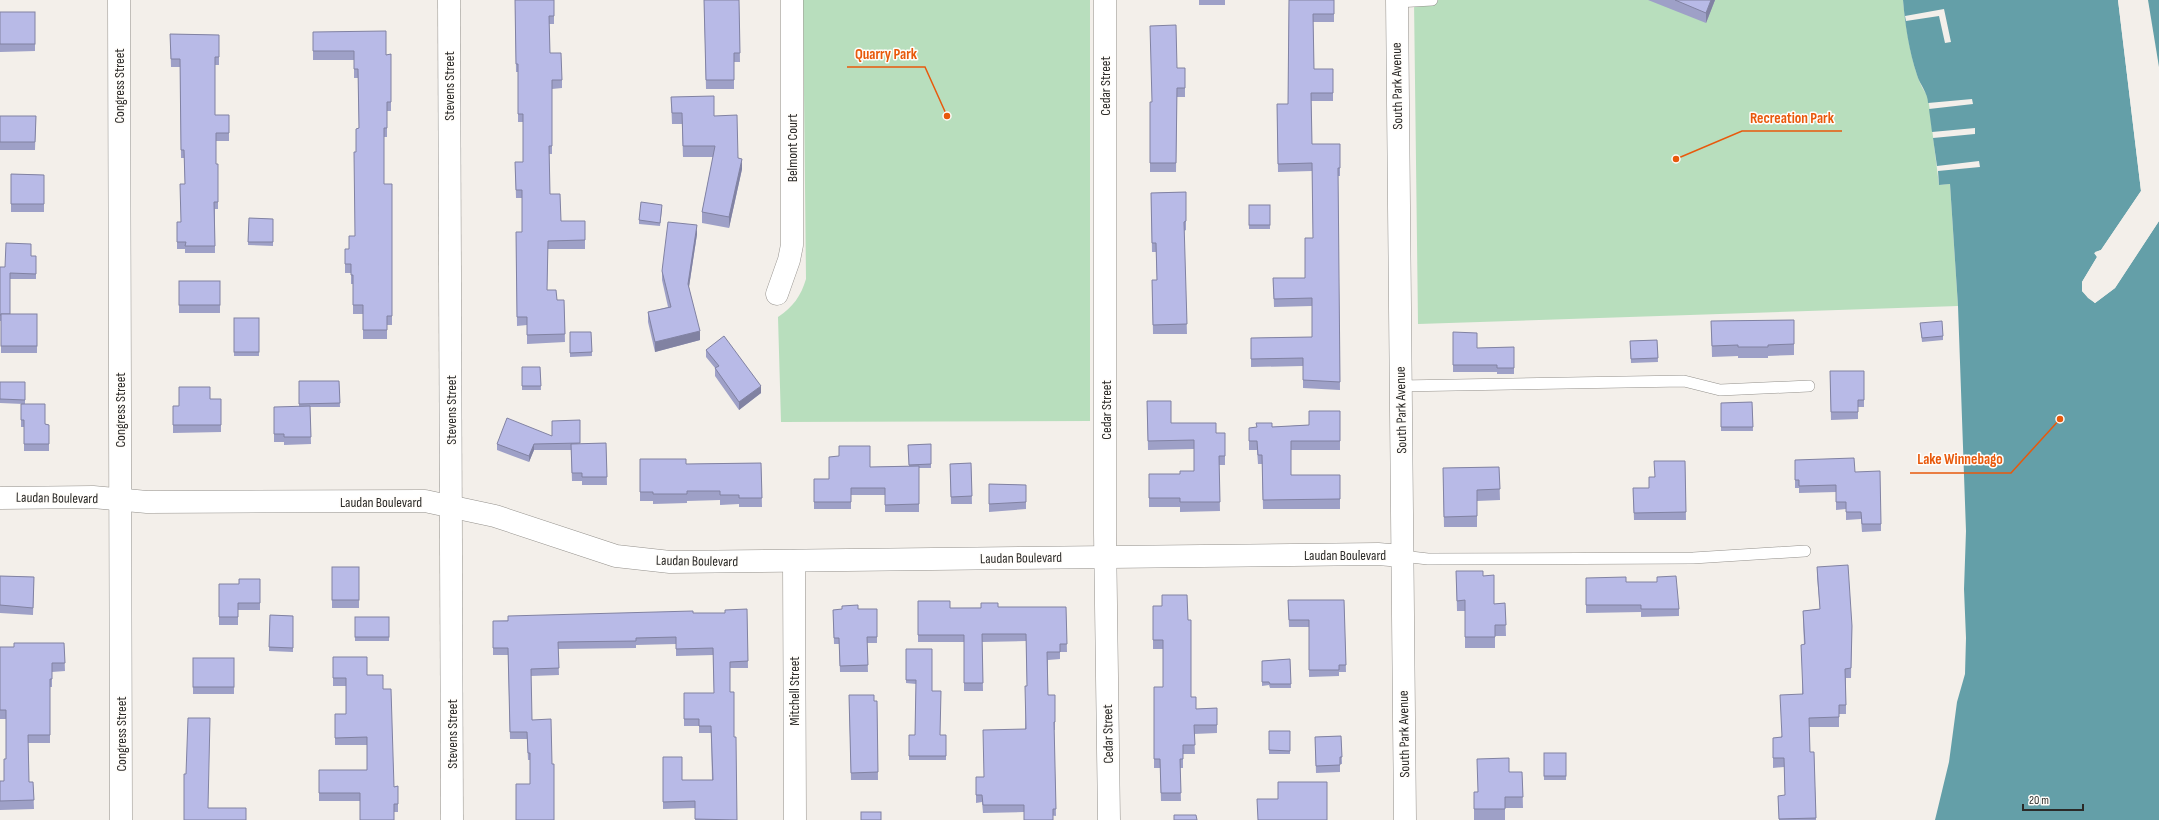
<svg xmlns="http://www.w3.org/2000/svg" width="2159" height="820" font-family="'Sofia Sans Condensed',sans-serif">
  <style>
    .green { fill: #b8debd }
    .water { fill: #649fa8 }
    .pier { fill: #f3efea }
    .lines { fill: none; stroke-linecap: round; stroke-linejoin: round }
    .service-casing { stroke: #94918c; stroke-width: 12 }
    .minor-casing { stroke: #94918c; stroke-width: 23 }
    .tertiary-casing { stroke: #94918c; stroke-width: 23 }
    .secondary-casing { stroke: #94918c; stroke-width: 23 }
    .service { stroke: #fff; stroke-width: 11 }
    .minor { stroke: #fff; stroke-width: 22 }
    .tertiary { stroke: #fff; stroke-width: 22 }
    .secondary { stroke: #fff; stroke-width: 22 }
    .wall { fill: #9ea0c7 }
    .shaded-wall { fill: #8182a2 }
    .building { fill: #b8bae7; stroke: #8182a2 }
    .labels { text-anchor: middle; dominant-baseline: central; stroke-width: 3; stroke-linejoin: round; paint-order: stroke }
    .street-label { font-size: 14px; fill: #2b2a28; stroke: #fffdfa }
    .leader { fill: none; stroke: #e8590c; stroke-width: 1.5 }
    .callout-dot { fill: #e8590c; stroke: #fffdfa; stroke-width: 1.5 }
    .callout-label { font-size: 15px; text-anchor: middle; font-weight: bold; fill: #e8590c; stroke: #fffdfa; stroke-width: 3; stroke-linejoin: round; paint-order: stroke }
  </style>
  <rect width="100%" height="100%" fill="#f3efea"/>
  <g class="green">
    <path d="M803,0H1090V421L781,422L778,317C793,307 801,296 806,279Z"/>
    <path d="M1414,0H1903C1905,23 1913,80 1928,96L1939,185L1950,184L1958,306L1418,324Z"/>
  </g>
  <g class="water">
    <path d="M1903,0H2118L2141,191L2101,250L2095,252L2097,257L2082,282V291L2095,303L2115,288L2159,221V820H1935L1949,762L1957,702L1965,674L1966,638L1964,589L1966,531L1958,306L1950,184L1939,185L1938,171L1980,167L1979,161L1937,166L1933,138L1975,134V128L1932,132L1929,109L1973,104L1972,99L1928,103C1928,93 1920,85 1917,75C1909,51 1905,24 1903,0Z"/>
    <polygon points="2148,0 2159,0 2159,67"/>
  </g>
  <g class="pier">
    <polygon points="2118,0 2120,0 2143,191 2103,251 2097,253 2099,258 2084,283 2084,290 2089,297 2095,301 2113,287 2159,219 2159,221 2115,288 2095,303 2088,298 2082,291 2082,282 2097,257 2094,253 2101,250 2141,191"/>
    <polygon points="1944,9 1951,42 1945,43 1939,16 1906,21 1905,16"/>
  </g>
  <g class="lines">
    <g class="service-casing">
      <g id="service">
        <polyline points="1397,2 1432,0"/>
        <polyline points="1400,386 1684,381 1720,390 1809,386"/>
        <polyline points="1402,556 1428,559 1693,558 1805,551"/>
      </g>
    </g>
    <g class="minor-casing">
      <g id="minor">
        <polyline points="449,0 452,820"/>
        <polyline points="1105,0 1105,533 1109,820"/>
        <polyline points="777,294 789,260 792,245 792,0"/>
        <polyline points="0,498 93,497 147,502 425,501 495,516 616,556 670,562 1378,554 1402,556"/>
        <polyline points="794,561 795,820"/>
      </g>
    </g>
    <g class="tertiary-casing">
      <polyline id="tertiary" points="119,0 121,820"/>
    </g>
    <g class="secondary-casing">
      <polyline id="secondary" points="1397,0 1405,820"/>
    </g>
    <use href="#service" class="service"/>
    <use href="#minor" class="minor"/>
    <use href="#tertiary" class="tertiary"/>
    <use href="#secondary" class="secondary"/>
  </g>
  <g class="wall">
    <polygon points="515,0 554,0 554,24 549,24 550,53 562,80 562,88 552,89 552,154 549,154 550,194 561,221 585,221 585,249 548,249 547,290 557,300 564,300 565,342 527,344 527,325 517,326 516,232 522,232 522,198 516,198 515,162 523,162 523,122 518,122 518,72 516,72"/>
    <polygon points="704,0 739,0 740,62 734,62 734,89 706,89"/>
    <rect x="1199" y="0" width="26" height="5"/>
    <polygon points="1289,0 1334,0 1334,22 1313,22 1314,69 1333,69 1333,101 1311,101 1312,144 1340,144 1340,176 1338,176 1340,390 1303,388 1303,366 1251,367 1251,338 1312,337 1312,306 1274,307 1273,278 1305,278 1313,238 1312,171 1278,172 1277,104 1288,104"/>
    <polygon points="1648,0 1715,0 1706,23"/>
    <polygon points="0,12 35,12 35,51 0,52"/>
    <polygon points="313,32 386,55 391,54 391,111 387,111 387,137 384,137 384,184 392,184 392,325 387,325 387,339 363,339 363,314 353,314 353,284 351,284 351,273 345,273 345,249 349,249 355,236 356,152 359,128 358,78 354,78 354,60 313,60"/>
    <polygon points="170,34 219,35 219,65 215,65 215,115 229,115 229,141 216,141 216,164 218,164 218,209 215,209 215,253 185,253 185,249 177,249 177,222 181,222 185,184 184,158 181,158 180,67 171,67"/>
    <polygon points="1177,68 1185,88 1185,97 1177,97 1176,172 1150,172 1150,102 1152,102"/>
    <polygon points="671,97 714,116 738,158 742,169 729,228 702,223 702,212 713,157 683,157 682,124 672,124"/>
    <polygon points="0,116 36,116 35,150 0,150"/>
    <polygon points="11,174 44,175 44,212 11,212"/>
    <polygon points="1186,192 1186,230 1184,231 1187,334 1153,334 1152,280 1157,280 1156,252 1152,252 1151,193"/>
    <rect x="1249" y="205" width="21" height="24"/>
    <polygon points="662,209 660,226 639,224 639,220"/>
    <polygon points="249,218 273,219 273,246 248,245"/>
    <polygon points="697,234 689,287 700,340 655,352 648,322 648,312 668,307 662,280 662,271"/>
    <polygon points="31,256 36,256 36,279 10,279 10,314 37,314 37,353 1,353 1,321 0,321 0,267 5,267"/>
    <rect x="179" y="281" width="41" height="32"/>
    <rect x="234" y="318" width="25" height="38"/>
    <polygon points="1794,320 1794,355 1768,356 1768,358 1738,358 1738,356 1712,357 1711,321"/>
    <polygon points="1920,323 1943,336 1943,340 1922,342"/>
    <polygon points="570,332 591,332 592,356 570,357"/>
    <polygon points="1453,332 1477,348 1514,347 1514,374 1497,374 1497,372 1453,372"/>
    <polygon points="1657,340 1658,362 1631,363 1630,341"/>
    <polygon points="706,350 761,393 739,410 715,376 715,368 706,357"/>
    <polygon points="522,367 540,367 541,390 522,390"/>
    <polygon points="1830,371 1864,371 1864,407 1858,407 1858,419 1831,420"/>
    <polygon points="299,381 339,381 340,407 310,407 311,444 284,445 284,442 274,442 274,407 299,407"/>
    <polygon points="0,382 25,382 25,404 45,424 49,425 49,451 24,451 24,427 21,427 21,404 23,404 0,403"/>
    <polygon points="210,399 221,399 221,432 173,433 173,406 179,406"/>
    <polygon points="1147,401 1171,423 1216,433 1225,433 1225,465 1219,465 1220,511 1180,512 1180,507 1149,507 1149,474 1180,474 1194,471 1194,449 1148,450"/>
    <polygon points="1752,402 1753,431 1721,431 1721,403"/>
    <polygon points="1340,411 1340,450 1291,450 1291,475 1340,475 1340,509 1263,509 1262,464 1258,464 1257,450 1249,450 1249,428 1309,425"/>
    <polygon points="552,436 580,444 606,443 607,485 582,485 582,481 572,481 571,450 534,450 529,462 497,450 497,444"/>
    <polygon points="931,444 931,468 919,468 919,512 885,512 885,495 851,495 851,509 814,509 814,479 829,479 870,467 909,466 908,445"/>
    <polygon points="640,459 686,464 761,463 762,507 739,507 739,504 720,505 720,500 687,501 687,503 653,504 653,501 640,501"/>
    <polygon points="1795,460 1855,472 1881,524 1881,531 1862,532 1861,519 1846,520 1846,509 1836,510 1836,492 1799,493 1799,488 1795,488"/>
    <polygon points="1685,461 1686,520 1634,520 1633,488 1649,488 1654,477"/>
    <polygon points="971,463 972,504 951,504 950,464"/>
    <polygon points="1499,467 1500,500 1477,501 1477,527 1444,527 1443,468"/>
    <polygon points="989,484 1026,485 1026,509 989,512"/>
    <rect x="332" y="567" width="27" height="41"/>
    <polygon points="1817,567 1852,626 1851,678 1846,678 1846,714 1839,714 1839,727 1809,727 1810,752 1814,752 1816,820 1779,820 1778,796 1785,796 1784,767 1773,768 1773,738 1781,737 1802,694 1804,644 1803,620 1803,611 1820,609 1817,577"/>
    <polygon points="1456,571 1483,576 1494,604 1505,603 1506,636 1495,636 1495,648 1465,648 1465,611 1457,611"/>
    <polygon points="0,576 34,577 33,615 0,613"/>
    <polygon points="1586,578 1626,582 1679,609 1679,616 1641,617 1641,612 1586,613"/>
    <polygon points="260,579 260,610 238,610 238,625 219,625 219,584 239,584"/>
    <polygon points="1288,600 1344,600 1346,672 1339,672 1339,676 1309,677 1309,627 1289,627"/>
    <polygon points="918,601 950,608 1066,607 1067,652 1060,652 1060,659 1048,660 1048,695 1055,695 1055,730 1054,730 1056,816 1024,812 983,813 982,802 976,803 976,777 984,777 1025,729 1027,686 1026,641 982,642 983,691 964,691 964,642 918,642"/>
    <polygon points="1153,606 1188,620 1191,697 1196,709 1217,708 1217,733 1194,734 1195,754 1183,754 1183,768 1180,768 1181,801 1161,801 1160,768 1154,768 1154,687 1163,687 1163,649 1153,649"/>
    <polygon points="747,609 748,668 730,668 730,692 734,737 737,820 695,820 695,808 663,809 663,757 682,780 712,780 711,733 699,733 699,726 684,726 684,693 714,693 713,655 676,656 676,644 636,645 636,648 558,649 559,675 531,676 530,784 530,760 528,760 527,739 510,739 508,655 493,655 493,621 693,613 725,613"/>
    <polygon points="877,609 877,643 867,643 868,672 840,672 839,644 834,644 833,610"/>
    <polygon points="270,615 293,616 293,652 269,651"/>
    <rect x="355" y="617" width="34" height="24"/>
    <polygon points="64,643 65,671 52,672 52,687 50,687 50,743 28,743 29,782 33,782 34,809 0,810 0,781 4,781 6,759 6,719 0,719 0,647 14,647"/>
    <polygon points="906,649 932,691 940,735 946,735 946,760 909,760 909,735 915,735 916,684 906,683"/>
    <polygon points="333,657 367,675 383,689 394,787 398,786 398,812 394,812 360,801 319,801 319,770 367,770 367,745 335,745 335,714 346,714 346,686 333,686"/>
    <rect x="193" y="658" width="41" height="36"/>
    <polygon points="1290,659 1291,688 1270,688 1269,685 1262,686 1262,661"/>
    <polygon points="849,695 874,701 877,701 878,780 851,780"/>
    <rect x="1269" y="731" width="21" height="23"/>
    <polygon points="1341,736 1342,764 1340,764 1340,772 1316,773 1315,737"/>
    <rect x="1544" y="753" width="22" height="27"/>
    <polygon points="1509,772 1522,772 1523,808 1505,808 1505,820 1474,820 1474,792 1478,792"/>
  </g>
  <g class="shaded-wall">
    <polygon points="1711,0 1715,0 1706,23 1706,13"/>
    <polygon points="742,159 742,169 729,228 729,217"/>
    <polygon points="697,225 697,234 688,293 688,284"/>
    <polygon points="700,331 700,340 655,352 655,342"/>
    <polygon points="761,386 761,393 739,410 739,402"/>
    <polygon points="534,444 534,450 529,462 529,456"/>
  </g>
  <g class="building">
    <polygon points="515,0 554,0 554,16 549,16 550,53 561,53 562,80 552,80 552,146 549,146 550,194 560,194 561,221 585,221 585,240 548,241 547,290 556,290 557,300 564,300 565,334 527,335 527,317 517,317 516,232 522,232 522,190 516,190 515,162 523,162 523,114 518,114 518,64 516,64"/>
    <polygon points="704,0 739,0 740,53 734,53 734,80 706,80"/>
    <polygon points="1289,0 1334,0 1334,14 1313,14 1314,69 1333,69 1333,93 1311,93 1312,144 1340,144 1340,168 1338,168 1340,382 1303,380 1303,358 1251,359 1251,338 1312,337 1312,298 1274,299 1273,278 1305,278 1305,238 1313,238 1312,163 1278,164 1277,104 1288,104"/>
    <polygon points="1675,0 1711,0 1706,13"/>
    <rect x="0" y="12" width="35" height="32"/>
    <polygon points="1176,25 1177,68 1185,68 1185,88 1177,88 1176,163 1150,163 1150,102 1152,102 1150,26"/>
    <polygon points="386,31 386,55 391,54 391,102 387,102 387,128 384,128 384,184 392,184 392,316 387,316 387,330 363,330 363,305 353,305 353,275 351,275 351,264 345,264 345,249 349,249 349,236 355,236 354,152 356,152 356,129 359,128 358,69 354,69 354,51 313,51 313,32"/>
    <polygon points="170,34 219,35 219,57 215,57 215,115 229,115 229,133 216,133 216,164 218,164 218,202 214,202 215,246 185,246 186,242 177,242 177,222 181,222 180,184 185,184 184,150 181,150 180,59 171,59"/>
    <polygon points="714,96 714,116 737,115 738,158 742,159 729,217 702,212 715,146 683,146 682,113 672,113 671,97"/>
    <polygon points="0,116 36,116 35,142 0,142"/>
    <polygon points="11,174 44,175 44,204 11,204"/>
    <polygon points="1186,192 1186,221 1184,222 1187,324 1153,325 1152,280 1157,280 1156,243 1152,243 1151,193"/>
    <polygon points="641,202 662,205 660,223 639,220"/>
    <rect x="1249" y="205" width="21" height="20"/>
    <polygon points="249,218 273,219 273,242 248,242"/>
    <polygon points="668,222 697,225 688,284 700,331 655,342 648,312 671,307 662,271"/>
    <polygon points="6,243 31,244 31,256 36,256 36,274 10,273 10,314 1,314 1,315 0,315 0,267 5,267"/>
    <rect x="179" y="281" width="41" height="24"/>
    <rect x="1" y="314" width="36" height="32"/>
    <rect x="234" y="318" width="25" height="34"/>
    <polygon points="1794,320 1794,344 1768,345 1768,347 1738,347 1738,345 1712,346 1711,321"/>
    <polygon points="1942,321 1943,336 1922,338 1920,323"/>
    <polygon points="570,332 591,332 592,352 570,353"/>
    <polygon points="1453,332 1477,333 1477,348 1514,347 1514,368 1497,368 1497,365 1453,365"/>
    <polygon points="724,336 761,386 739,402 715,368 719,366 706,350"/>
    <polygon points="1657,340 1658,358 1631,359 1630,341"/>
    <polygon points="522,367 540,367 541,386 522,386"/>
    <polygon points="1830,371 1864,371 1864,400 1858,400 1858,412 1831,412"/>
    <polygon points="299,381 339,381 340,403 299,404"/>
    <polygon points="0,382 25,382 25,400 0,399"/>
    <polygon points="179,387 210,387 210,399 221,399 221,425 173,425 173,406 179,406"/>
    <polygon points="1147,401 1171,401 1171,423 1216,423 1216,433 1225,433 1225,456 1219,456 1220,502 1180,502 1180,498 1149,498 1149,474 1180,474 1180,471 1194,471 1194,440 1148,441"/>
    <polygon points="1752,402 1753,427 1721,427 1721,403"/>
    <polygon points="21,404 45,404 45,424 49,425 49,444 24,444 24,420 21,420"/>
    <polygon points="310,406 311,437 284,437 284,434 274,434 274,407"/>
    <polygon points="1309,411 1340,411 1340,441 1291,441 1291,475 1340,475 1340,499 1263,500 1262,455 1258,455 1257,441 1249,441 1249,428 1257,427 1256,423 1272,423 1272,427 1309,425"/>
    <polygon points="507,418 552,436 552,421 580,420 580,443 534,444 529,456 497,444"/>
    <polygon points="606,443 607,477 582,477 582,473 572,473 571,444"/>
    <polygon points="931,444 931,464 909,465 908,445"/>
    <polygon points="839,446 870,446 870,467 919,466 919,504 885,505 885,488 851,488 851,502 814,502 814,479 829,479 829,457 839,456"/>
    <polygon points="1854,458 1855,472 1880,471 1881,524 1862,524 1861,512 1846,512 1846,502 1836,502 1836,485 1799,486 1799,480 1795,480 1795,460"/>
    <polygon points="640,459 686,459 686,464 761,463 762,498 739,498 739,495 720,495 720,491 687,491 687,494 653,494 653,492 640,492"/>
    <polygon points="1654,461 1685,461 1686,512 1634,513 1633,488 1649,488 1649,477 1655,477"/>
    <polygon points="971,463 972,496 951,497 950,464"/>
    <polygon points="1499,467 1500,489 1477,490 1477,516 1444,517 1443,468"/>
    <polygon points="989,484 1026,485 1026,502 989,504"/>
    <polygon points="1848,565 1852,626 1851,668 1845,669 1846,705 1839,705 1839,717 1809,718 1810,752 1814,752 1816,818 1779,819 1778,796 1785,795 1784,758 1773,758 1773,738 1782,737 1780,695 1803,694 1801,645 1805,644 1803,611 1820,609 1817,567"/>
    <rect x="332" y="567" width="27" height="33"/>
    <polygon points="1456,571 1483,571 1483,576 1494,575 1494,604 1505,603 1506,625 1495,625 1495,637 1465,637 1465,600 1457,601"/>
    <polygon points="0,576 34,577 33,608 0,605"/>
    <polygon points="1676,576 1679,609 1641,609 1641,605 1586,605 1586,578 1626,577 1626,582 1657,582 1657,577"/>
    <polygon points="239,579 260,579 260,603 238,603 238,617 219,617 219,584 239,584"/>
    <polygon points="1162,595 1187,595 1188,620 1191,620 1191,697 1196,697 1196,709 1217,708 1217,725 1194,725 1195,745 1183,745 1183,759 1180,759 1181,793 1161,793 1160,759 1154,759 1154,687 1163,687 1163,640 1153,640 1153,606 1162,606"/>
    <polygon points="1288,600 1344,600 1346,665 1339,665 1339,670 1309,670 1309,620 1289,620"/>
    <polygon points="918,601 950,601 950,608 981,608 981,603 998,603 998,607 1066,607 1067,644 1060,644 1060,652 1047,652 1048,695 1055,695 1055,722 1054,722 1056,809 1053,809 1053,820 1024,820 1024,805 983,805 982,795 976,795 976,777 984,777 983,730 1026,729 1025,686 1027,686 1026,634 982,634 983,683 964,683 964,635 918,635"/>
    <polygon points="858,605 858,609 877,609 877,637 867,637 868,665 840,666 839,638 834,638 833,610 842,609 842,606"/>
    <polygon points="747,609 748,661 730,662 730,692 734,692 734,737 736,737 737,820 695,819 695,801 663,802 663,757 682,757 682,780 713,780 711,726 699,726 699,719 684,719 684,693 714,693 713,648 676,649 676,637 636,638 636,641 558,642 559,668 531,669 532,720 551,719 552,764 554,764 554,820 516,820 516,784 530,784 530,753 528,753 527,732 510,732 508,648 493,648 493,621 508,621 508,616 693,611 693,613 725,613 725,610"/>
    <polygon points="270,615 293,616 293,648 269,647"/>
    <rect x="355" y="617" width="34" height="20"/>
    <polygon points="14,643 64,643 65,663 52,663 52,679 50,679 50,735 28,735 29,782 33,782 34,800 0,801 0,781 4,781 4,759 6,759 6,710 0,710 0,647 14,647"/>
    <polygon points="906,649 932,649 932,691 941,691 940,735 946,735 946,756 909,756 909,735 915,735 916,680 906,680"/>
    <polygon points="333,657 367,657 367,675 383,675 383,689 391,689 394,787 398,786 398,804 394,804 394,820 360,820 360,793 319,793 319,770 367,770 367,737 335,738 335,714 346,714 346,678 333,678"/>
    <rect x="193" y="658" width="41" height="29"/>
    <polygon points="1290,659 1291,684 1270,684 1269,682 1262,682 1262,661"/>
    <polygon points="849,695 874,695 874,701 877,701 878,772 851,773"/>
    <polygon points="188,718 210,718 208,808 246,808 246,820 184,820 184,774 186,774"/>
    <polygon points="1269,731 1290,731 1290,751 1269,750"/>
    <polygon points="1341,736 1342,757 1340,757 1340,765 1316,766 1315,737"/>
    <rect x="1544" y="753" width="22" height="23"/>
    <polygon points="1509,758 1509,772 1522,772 1523,797 1505,797 1505,809 1474,809 1474,792 1478,792 1477,759"/>
    <polygon points="1278,782 1327,782 1327,820 1258,820 1257,799 1278,799"/>
    <rect x="861" y="812" width="20" height="8"/>
    <polygon points="1174,815 1196,815 1197,820 1174,820"/>
  </g>
  <g class="labels">
    <g class="street-label">
      <text transform="translate(119 86) rotate(-90)">Congress Street</text>
      <text transform="translate(449 86) rotate(-90)">Stevens Street</text>
      <text transform="translate(1105 86) rotate(-90)">Cedar Street</text>
      <text transform="translate(1397 86) rotate(-91)">South Park Avenue</text>
      <text transform="translate(792 148) rotate(-90)">Belmont Court</text>
      <text transform="translate(120 410) rotate(-90)">Congress Street</text>
      <text transform="translate(451 410) rotate(-90)">Stevens Street</text>
      <text transform="translate(1106 410) rotate(-90)">Cedar Street</text>
      <text transform="translate(1401 410) rotate(-91)">South Park Avenue</text>
      <text transform="translate(57 498) rotate(1)">Laudan Boulevard</text>
      <text x="381" y="502">Laudan Boulevard</text>
      <text x="1345" y="555">Laudan Boulevard</text>
      <text transform="translate(1021 558) rotate(-1)">Laudan Boulevard</text>
      <text transform="translate(697 561) rotate(1)">Laudan Boulevard</text>
      <text transform="translate(794 691) rotate(-90)">Mitchell Street</text>
      <text transform="translate(121 734) rotate(-90)">Congress Street</text>
      <text transform="translate(452 734) rotate(-90)">Stevens Street</text>
      <text transform="translate(1108 734) rotate(-91)">Cedar Street</text>
      <text transform="translate(1404 734) rotate(-91)">South Park Avenue</text>
    </g>
  </g>
  <path class="leader" d="M947 116L925 67H847M1676 159L1742 131H1842M2060 419L2011 473H1910"/>
  <g class="callout-dot">
    <circle cx="947" cy="116" r="4"/>
    <circle cx="1676" cy="159" r="4"/>
    <circle cx="2060" cy="419" r="4"/>
  </g>
  <g class="callout-label">
    <text x="886" y="59">Quarry Park</text>
    <text x="1792" y="123">Recreation Park</text>
    <text x="1960" y="464">Lake Winnebago</text>
  </g>
  <path d="M2023 804v6h60v-6" fill="none" stroke="#2b2a28" stroke-width="2"/>
  <text x="2029" y="804" font-size="12" fill="#2b2a28" stroke="#fffdfa" stroke-width="3" paint-order="stroke">20 m</text>
</svg>
